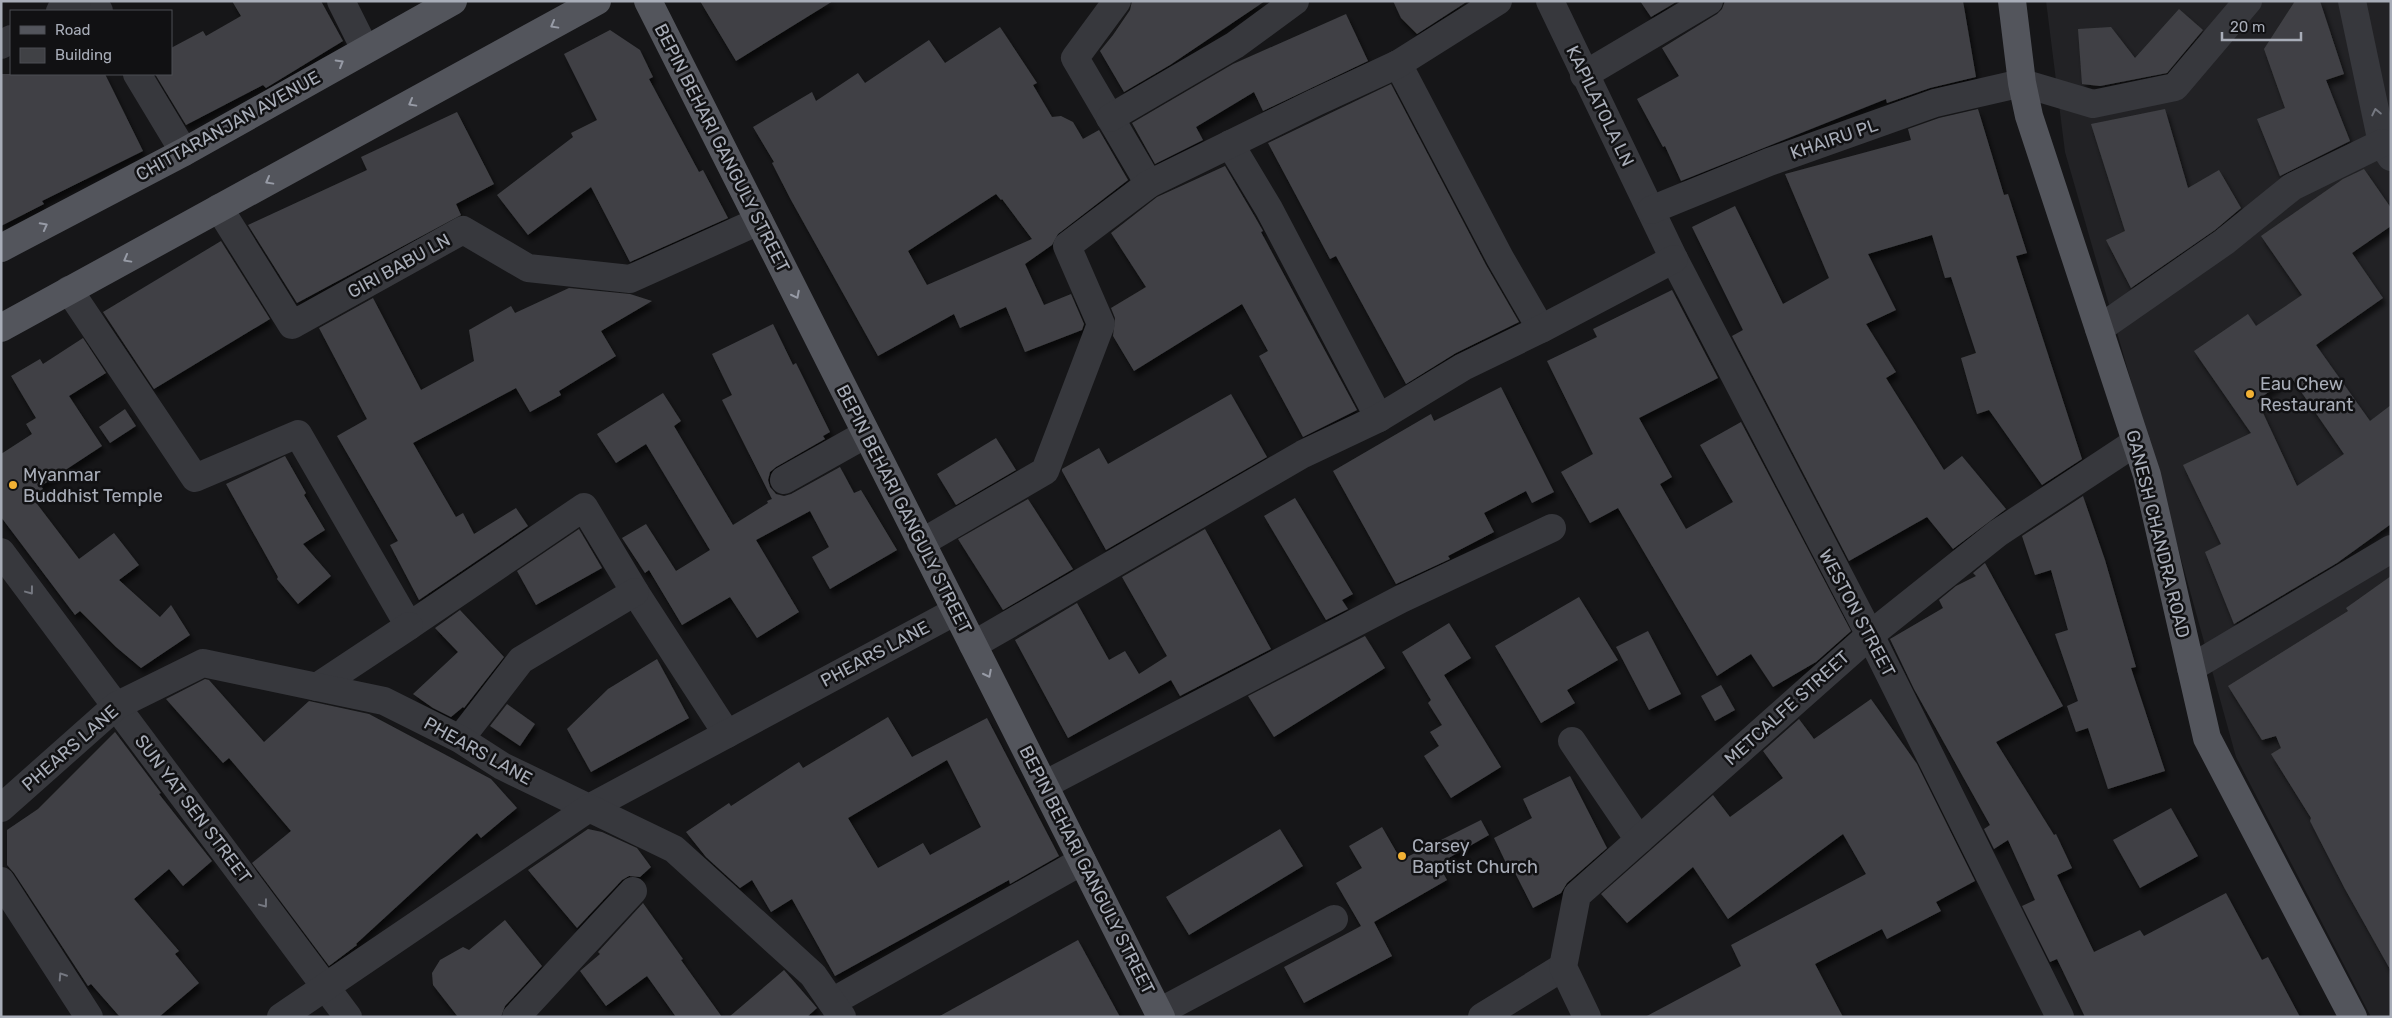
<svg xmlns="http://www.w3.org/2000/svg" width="2392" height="1018" font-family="Rubik,sans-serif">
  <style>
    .built { fill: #222225 }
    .building { fill: #404145; fill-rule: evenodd; filter: url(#shadow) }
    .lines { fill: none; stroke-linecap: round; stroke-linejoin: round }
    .minor { stroke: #37383d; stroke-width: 28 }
    .major { stroke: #53555c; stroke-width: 28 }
    .oneway { stroke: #979ba6 }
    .oneway2 { stroke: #757881 }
    .poi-dot { fill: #f2b134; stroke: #111113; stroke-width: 2 }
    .labels { text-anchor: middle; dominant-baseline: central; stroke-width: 5; stroke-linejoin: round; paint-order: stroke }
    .street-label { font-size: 18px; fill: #a8adb8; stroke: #111113 }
    .poi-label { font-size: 18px; fill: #a8adb8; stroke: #111113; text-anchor: start }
  </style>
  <defs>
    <filter id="shadow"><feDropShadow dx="3" dy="5.5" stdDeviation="2.5" flood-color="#0009"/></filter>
  </defs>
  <rect width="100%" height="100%" fill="#161618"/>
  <polygon class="built" points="2046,1 2391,1 2391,1017 2371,1017 2236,757 2150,447 2065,152"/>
  <g class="building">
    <polygon points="232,1 321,1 343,41 266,88 263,85 186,125 155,74 171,74 171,48 203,31 206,36 241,16"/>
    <polygon points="700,1 833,1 736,61"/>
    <polygon points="1132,1 1265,1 1170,65 1124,92 1100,51 1113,35 1130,10"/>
    <polygon points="1393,1 1468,1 1417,34 1401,18"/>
    <polygon points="1640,1 1678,1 1651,17"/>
    <polygon points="1725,1 1963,1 1976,77 1930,88 1887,103 1886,99 1681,181 1665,146 1663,147 1637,99 1679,76 1662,48 1717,14 1722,9"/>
    <polygon points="2295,1 2320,1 2344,74 2326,80 2350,141 2280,176 2257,119 2285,108 2264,49"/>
    <polygon points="2179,9 2203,30 2167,73 2100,86 2082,84 2078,29 2111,27 2135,58"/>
    <polygon points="1346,14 1368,61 1263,111 1254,92 1196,127 1203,140 1155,164 1132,123 1233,64"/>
    <path d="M1000,27L1037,83L1033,85L1052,117L1061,116L1073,122L1083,139L1099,130L1128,180L1058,234L1052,245L1025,264L1044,305L1071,294L1084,324L1082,330L1025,352L1006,307L960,328L954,314L878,356L791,200L772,163L774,162L753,127L812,92L816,101L858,73L865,83L929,40L945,63ZM996,194L1001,200L1002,199L1032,239L927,285L908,251Z"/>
    <polygon points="610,30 640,50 653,77 649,79 699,172 703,170 728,218 630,262 591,187 528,235 497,195 573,137 571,133 597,120 564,54"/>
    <polygon points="1,74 105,74 143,151 42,201 44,204 1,226"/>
    <polygon points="1391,84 1486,265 1519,322 1456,353 1406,384 1336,256 1330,259 1268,143"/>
    <polygon points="1978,109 2004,195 2008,194 2027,253 2016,256 2082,459 2042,485 1989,410 1977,414 1961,358 1976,353 1951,277 1945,278 1932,235 1868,254 1896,310 1866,324 1896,372 1886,378 1944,470 1962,456 2006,509 1953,549 1927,517 1849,561 1732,336 1743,330 1692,227 1735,206 1783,304 1829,278 1785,174 1911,140 1908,129 1939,118"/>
    <polygon points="2165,109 2188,188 2219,170 2241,208 2215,230 2131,288 2106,240 2125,231 2091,124"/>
    <polygon points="457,112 494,184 456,204 461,215 297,303 248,225 367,170 361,157"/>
    <polygon points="1225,166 1255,217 1263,231 1261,232 1357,410 1303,437 1259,356 1268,351 1242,304 1134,371 1113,336 1115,318 1111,308 1146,287 1111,233 1157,197"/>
    <path d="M2364,169L2391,208V226L2352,253L2383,298L2316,345L2370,421L2391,405V524L2337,563L2234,624L2205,552L2221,544L2183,465L2251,433L2194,351L2248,314L2256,326L2302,295L2261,236L2343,179ZM2291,377L2344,454L2297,486L2257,400Z"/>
    <polygon points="221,241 270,319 154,389 103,312"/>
    <polygon points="569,288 630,294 652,301 601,331 616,356 559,391 561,395 530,412 516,388 413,443 456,517 463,513 474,534 516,508 528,526 419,600 390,545 398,541 337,436 367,419 319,328 373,298 421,390 474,361 469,330 511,306 515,313"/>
    <polygon points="1672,290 1718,378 1639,418 1672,477 1660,484 1686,529 1733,502 1700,445 1741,422 1851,631 1816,662 1773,687 1751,654 1717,676 1618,508 1590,523 1561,472 1593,454 1547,361 1597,337 1593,329"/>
    <polygon points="773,324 793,365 796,363 830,432 823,436 825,439 776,467 770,472 768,480 770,487 776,494 784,496 791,494 840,467 854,493 861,490 897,550 830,589 812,557 829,547 810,511 756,540 799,612 757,638 730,597 682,625 649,570 645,573 622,538 646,524 676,571 710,550 646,444 616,463 597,434 663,393 681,421 674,426 733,525 768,503 767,501 772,499 722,400 732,395 712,354"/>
    <polygon points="83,338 106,373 69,396 102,446 41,486 43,489 31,496 79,559 114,533 139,565 119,580 160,617 171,605 190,635 141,668 116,647 80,611 75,615 1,517 1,454 32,434 26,424 36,418 11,376 40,359 43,364"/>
    <polygon points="1501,387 1554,492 1532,503 1526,491 1484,513 1494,532 1448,556 1450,559 1396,584 1333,471 1431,414 1434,421"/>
    <polygon points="1231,394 1267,457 1106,550 1062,471 1062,469 1099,448 1108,464"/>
    <polygon points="125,409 136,426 110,443 99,427"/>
    <polygon points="996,438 1016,470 956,505 937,474"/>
    <polygon points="285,456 306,493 304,495 325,530 303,544 331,576 298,604 277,579 278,577 226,484"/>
    <polygon points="2083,496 2105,560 2136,667 2131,668 2165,771 2108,789 2088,728 2076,732 2067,706 2078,701 2055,634 2068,630 2051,570 2035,575 2022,536"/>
    <polygon points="1295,498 1353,594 1342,600 1348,609 1326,620 1264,516"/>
    <polygon points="1028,499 1073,569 1003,610 958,539"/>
    <polygon points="579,529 602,568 536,605 517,571"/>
    <polygon points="1205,529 1271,649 1180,696 1171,680 1068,738 1015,640 1077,603 1109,660 1125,651 1139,674 1167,656 1122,577"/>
    <polygon points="1985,563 2063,706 1996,742 2054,835 2056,834 2072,868 2057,875 2094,952 2140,930 2144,936 2226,893 2262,960 2268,957 2300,1017 2085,1017 2057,959 2050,962 2022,906 2035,900 2008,840 1994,849 1984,829 1990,825 1914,689 1890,639 1943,608 1939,600 1956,586 1976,576 1973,573"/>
    <polygon points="2391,576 2391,971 2345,889 2310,821 2311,818 2271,754 2281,748 2276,736 2262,740 2228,686 2348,611 2346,608"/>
    <polygon points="1579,597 1618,660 1567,690 1575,703 1541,723 1495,646"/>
    <polygon points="460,610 504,657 464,708 463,707 451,717 433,708 413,694 458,652 435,628"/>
    <polygon points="1449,623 1471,658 1444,675 1501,767 1451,798 1424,756 1439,746 1430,732 1442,725 1428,703 1431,700 1402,652"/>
    <polygon points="1648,631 1681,694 1649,710 1616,647"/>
    <polygon points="1365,636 1385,668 1274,737 1248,696"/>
    <polygon points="657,659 689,718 591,772 567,729 608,689"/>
    <polygon points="205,679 209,680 264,742 309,701 369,714 491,779 517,808 481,838 477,833 356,944 357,945 329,966 252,863 291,831 229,758 223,763 166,699"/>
    <polygon points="1721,685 1735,710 1715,721 1701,696"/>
    <polygon points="1871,699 1917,764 1975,881 1936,902 1941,911 1887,939 1882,929 1815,964 1843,1017 1645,1017 1741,966 1731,945 1866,874 1843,834 1728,919 1693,867 1627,923 1601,894 1713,795 1730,817 1783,778 1763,751 1799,719 1814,739"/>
    <polygon points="507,704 535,724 520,746 490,726"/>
    <path d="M888,717L912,757L987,718L1059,856L1010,884L1009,880L835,976L792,899L771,912L752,880L740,888L706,857L686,832L729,803L731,806L799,762L803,768ZM947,760L981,827L930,855L923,843L878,868L848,818Z"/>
    <polygon points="115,732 161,793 159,794 212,861 183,886 169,869 134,899 179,951 175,954 199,983 159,1017 120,1017 91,984 88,986 14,873 7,865 7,830 38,809"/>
    <polygon points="1570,776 1607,848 1567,883 1561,893 1533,908 1511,865 1508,867 1494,838 1532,818 1523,799"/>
    <polygon points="2171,808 2198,856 2140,888 2113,840"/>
    <polygon points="1481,820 1489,835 1438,864 1447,880 1374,922 1392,956 1304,1003 1284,967 1361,926 1336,883 1362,868 1349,846 1382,827 1401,860"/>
    <polygon points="588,829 602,832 637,848 651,867 640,877 629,876 622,880 577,928 528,870"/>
    <polygon points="1280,829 1303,866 1189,935 1166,897"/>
    <polygon points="643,903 683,959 681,960 722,1017 676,1017 647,976 606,1006 580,971 600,954 598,952"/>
    <polygon points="505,920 542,966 505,1006 501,1017 458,1017 433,985 432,973 440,960 463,947 469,950"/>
    <polygon points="1078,940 1120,1017 938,1017"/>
    <polygon points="784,970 817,1008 807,1017 729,1017"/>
  </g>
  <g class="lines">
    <g class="minor">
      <polyline points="93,1 99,11"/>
      <polyline points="341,1 365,49"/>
      <polyline points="1117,1 1075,58 1149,184"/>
      <polyline points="1550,1 1674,259 1870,635 2060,1017"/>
      <polyline points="2352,1 2382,143 2391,157"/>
      <polyline points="60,11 77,1"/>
      <polyline points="1,45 11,39"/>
      <polyline points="1398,64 1500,258 1541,329"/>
      <polyline points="137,74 184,152"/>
      <polyline points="1584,75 1709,1"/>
      <polyline points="1110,118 1235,45 1295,1"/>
      <polyline points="1230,144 1269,209 1379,418"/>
      <polyline points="219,208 292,325 463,230 528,268 630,279 759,221"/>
      <polyline points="1651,210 1769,162 1935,103 2022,83 2093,104 2175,87 2248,1"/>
      <polyline points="69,290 195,478 298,434 409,626 584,507 635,592 727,734"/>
      <polyline points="2099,329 2224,242 2292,187 2382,143"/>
      <polyline points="784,480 866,434"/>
      <polyline points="921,543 1045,471 1101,324 1067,246 1149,184 1314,103 1398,64 1498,1"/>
      <polyline points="1,552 348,1017"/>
      <polyline points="973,645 1303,454 1379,418 1463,367 1541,329 1674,259"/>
      <polyline points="2191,668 2391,549"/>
      <polyline points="317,687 409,626"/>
      <polyline points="460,739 521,660 635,592"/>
      <polyline points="1572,741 1639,840"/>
      <polyline points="1044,785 1401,599 1552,528"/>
      <polyline points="1,808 116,706 203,663 384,701 460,739 502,766 589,808 956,611"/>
      <polyline points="1,881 89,1017"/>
      <polyline points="832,1002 1082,861"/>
      <polyline points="1159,1012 1334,919"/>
      <polyline points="281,1017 589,808 674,849 813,975 842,1017"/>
      <polyline points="516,1017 633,891"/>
      <polyline points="1482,1017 1563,967"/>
      <polyline points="1587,1017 1563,967 1577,895 1870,635 1998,533 2136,442"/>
    </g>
    <g class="major">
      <polyline points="648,1 1161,1017"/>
      <polyline points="2012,1 2022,83 2029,116 2147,475 2207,738 2353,1017"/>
      <polyline points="1,248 184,152 453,1"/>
      <polyline points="1,328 597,1"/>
    </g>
  </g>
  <defs><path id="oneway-chevron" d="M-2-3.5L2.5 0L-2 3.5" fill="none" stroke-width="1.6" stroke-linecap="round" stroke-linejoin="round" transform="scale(1.25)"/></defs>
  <g class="oneway">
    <use href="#oneway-chevron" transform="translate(554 25) rotate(151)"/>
    <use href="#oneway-chevron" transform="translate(340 63) rotate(-30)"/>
    <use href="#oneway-chevron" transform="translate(412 103) rotate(151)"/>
    <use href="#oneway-chevron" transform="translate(269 181) rotate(151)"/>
    <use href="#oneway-chevron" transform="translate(44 226) rotate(-28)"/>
    <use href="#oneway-chevron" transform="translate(127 259) rotate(151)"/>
    <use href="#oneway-chevron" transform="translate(796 295) rotate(63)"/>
    <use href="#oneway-chevron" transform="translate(988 674) rotate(63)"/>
  </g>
  <g class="oneway2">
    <use href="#oneway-chevron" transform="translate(2376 112) rotate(-102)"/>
    <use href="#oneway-chevron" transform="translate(30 591) rotate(53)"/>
    <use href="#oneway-chevron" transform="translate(264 904) rotate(53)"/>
    <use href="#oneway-chevron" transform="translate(62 976) rotate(-123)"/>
  </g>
  <g class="poi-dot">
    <circle cx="2250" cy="394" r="5"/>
    <circle cx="13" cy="485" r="5"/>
    <circle cx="1402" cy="856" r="5"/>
  </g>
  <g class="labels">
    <g class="street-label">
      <text transform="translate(1600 106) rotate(64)">KAPILATOLA LN</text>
      <text transform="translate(228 126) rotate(-29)">CHITTARANJAN AVENUE</text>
      <text transform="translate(1834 139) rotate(-19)">KHAIRU PL</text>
      <text transform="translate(722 148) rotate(63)">BEPIN BEHARI GANGULY STREET</text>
      <text transform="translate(399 266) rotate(-29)">GIRI BABU LN</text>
      <text transform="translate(904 509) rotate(63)">BEPIN BEHARI GANGULY STREET</text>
      <text transform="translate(2158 534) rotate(76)">GANESH CHANDRA ROAD</text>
      <text transform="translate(1857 613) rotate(62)">WESTON STREET</text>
      <text transform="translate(875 654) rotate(-28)">PHEARS LANE</text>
      <text transform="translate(1787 708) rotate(-42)">METCALFE STREET</text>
      <text transform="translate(70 748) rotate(-41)">PHEARS LANE</text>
      <text transform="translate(478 751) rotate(29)">PHEARS LANE</text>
      <text transform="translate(193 809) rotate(53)">SUN YAT SEN STREET</text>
      <text transform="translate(1087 870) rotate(63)">BEPIN BEHARI GANGULY STREET</text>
    </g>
    <g class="poi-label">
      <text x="2260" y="384">Eau Chew<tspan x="2260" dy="21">Restaurant</tspan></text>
      <text x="23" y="475">Myanmar<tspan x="23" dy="21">Buddhist Temple</tspan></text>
      <text x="1412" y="846">Carsey<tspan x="1412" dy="21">Baptist Church</tspan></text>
    </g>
  </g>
  <rect width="2392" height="1018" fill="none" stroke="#a8adb8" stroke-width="5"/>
  <rect x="10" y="10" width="162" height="65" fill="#111113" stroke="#4d4f55"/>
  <rect x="20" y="26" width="25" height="8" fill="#53555c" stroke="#4d4f55"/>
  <text x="55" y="35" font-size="15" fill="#a8adb8">Road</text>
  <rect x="20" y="48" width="25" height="15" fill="#404145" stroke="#4d4f55"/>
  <text x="55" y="60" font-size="15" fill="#a8adb8">Building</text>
  <path d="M2222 32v8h79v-8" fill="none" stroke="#a8adb8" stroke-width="2.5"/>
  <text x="2230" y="32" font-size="15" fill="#a8adb8" stroke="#111113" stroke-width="4" paint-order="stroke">20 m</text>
</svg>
